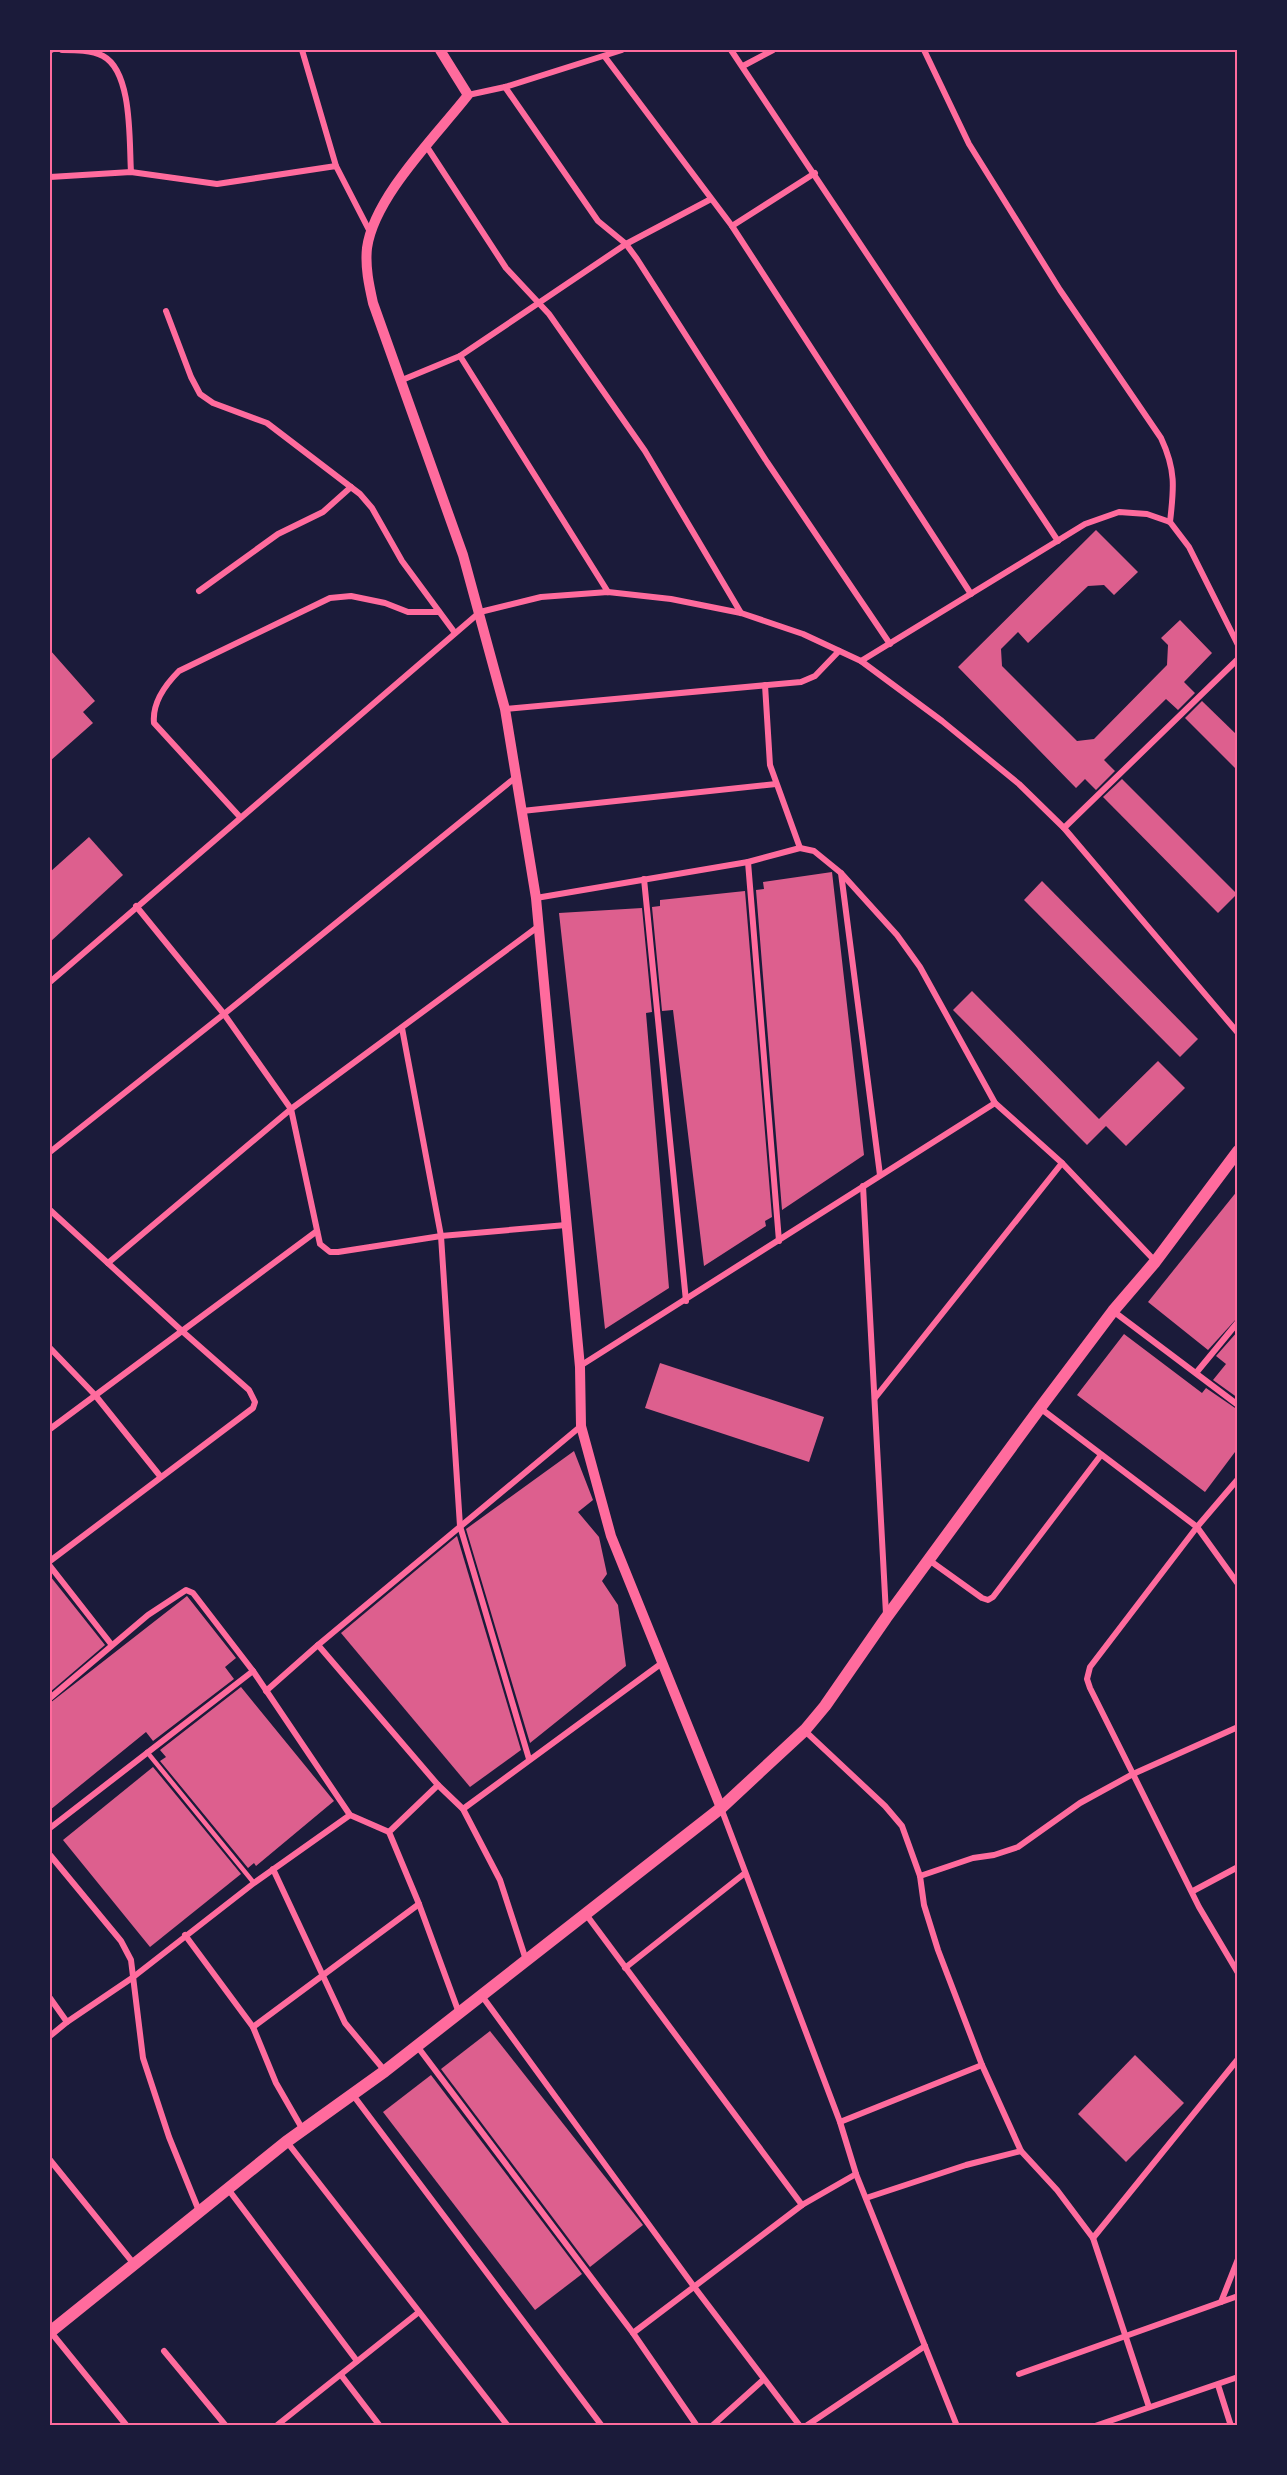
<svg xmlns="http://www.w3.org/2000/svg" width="1287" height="2475" font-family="'Open Sans',sans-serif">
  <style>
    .building { fill: #dd5f8e }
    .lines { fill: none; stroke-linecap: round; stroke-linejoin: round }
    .service { stroke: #ff6b9d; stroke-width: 4.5 }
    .minor { stroke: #ff6b9d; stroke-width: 6 }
    .tertiary { stroke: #ff6b9d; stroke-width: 10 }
    .secondary { stroke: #ff6b9d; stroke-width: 12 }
    .neatline { fill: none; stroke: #ff6b9d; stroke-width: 2 }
  </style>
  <rect width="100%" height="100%" fill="#1b1b3a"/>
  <g class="building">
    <polygon points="1096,530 1138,572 1114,595 1104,585 1088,586 1028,643 1018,632 1001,649 1002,666 1077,741 1094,739 1167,665 1168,645 1161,638 1180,620 1212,653 1184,682 1195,693 1178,710 1166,699 1104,760 1115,771 1096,790 1085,779 1076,788 958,667"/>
    <polygon points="50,650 95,701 83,712 93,723 50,761"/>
    <polygon points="1202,701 1238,736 1238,771 1185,718"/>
    <polygon points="1122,779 1237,894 1218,913 1103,797"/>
    <polygon points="89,837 123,875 50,942 50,872"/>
    <polygon points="832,872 864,1155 782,1210 756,890 764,889 763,882"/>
    <polygon points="1042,881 1198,1039 1180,1057 1024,900"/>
    <polygon points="745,891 772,1217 765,1221 766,1226 704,1266 673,1010 662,1011 652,907 660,906 660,900"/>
    <polygon points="642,908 652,1012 646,1013 669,1288 605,1329 559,913"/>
    <polygon points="972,991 1099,1119 1158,1061 1185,1088 1126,1146 1106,1126 1087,1145 953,1010"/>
    <polygon points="1238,1190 1238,1317 1208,1350 1148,1302"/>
    <polygon points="1238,1331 1238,1398 1213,1380 1226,1364 1216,1356"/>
    <polygon points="1124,1334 1202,1393 1206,1388 1238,1410 1238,1448 1205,1492 1077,1395"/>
    <polygon points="660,1363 824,1417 809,1462 645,1408"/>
    <polygon points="574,1451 593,1500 578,1512 599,1537 607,1574 602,1581 618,1605 626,1666 530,1743 466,1529"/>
    <polygon points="457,1536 521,1750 470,1787 341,1633"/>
    <polygon points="50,1576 105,1645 50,1692"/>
    <polygon points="187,1596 236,1658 225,1667 234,1679 153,1741 146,1732 50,1810 50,1703"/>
    <polygon points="241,1687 334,1801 256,1866 254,1863 248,1868 160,1761 166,1757 160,1750"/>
    <polygon points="153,1767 241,1874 150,1947 63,1840"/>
    <polygon points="490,2031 643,2225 590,2267 441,2069"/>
    <polygon points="1135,2055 1184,2103 1126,2162 1078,2114"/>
    <polygon points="431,2075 582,2274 535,2310 383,2112"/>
  </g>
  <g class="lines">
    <polyline class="service" points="147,1752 254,1883"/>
    <g class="minor">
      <polyline points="50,50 51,50"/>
      <path d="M62,50C76,50 91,50 103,56C133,72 129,143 131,172"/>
      <polyline points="302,50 336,166"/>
      <polyline points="731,50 1058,541"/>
      <path d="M924,50L969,144L1060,290L1161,438C1176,470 1174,488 1170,522"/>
      <polyline points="605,57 732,226 971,594"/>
      <polyline points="743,66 773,50"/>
      <polyline points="505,87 598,221 626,244 637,259 767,462 890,644"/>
      <polyline points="468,95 505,87 622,50"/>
      <polyline points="427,147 506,268 549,314 645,451 741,613"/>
      <polyline points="50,177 131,172 217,184 336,166 370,232"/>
      <polyline points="732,226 815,173"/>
      <polyline points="166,311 191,377 200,394 213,403 267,423 360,494 372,508 402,561 455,633"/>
      <polyline points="460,356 626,244 711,199"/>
      <polyline points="402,380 460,356 608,592"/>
      <polyline points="199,591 278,534 323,512 351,487"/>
      <polyline points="861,661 1085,524 1119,512 1147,514 1170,522 1189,547 1238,645"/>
      <polyline points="765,685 770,765 800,848"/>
      <polyline points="505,709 801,682 815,676 839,651"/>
      <polyline points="516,777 224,1014 291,1109 320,1244 330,1252 338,1252 441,1236 566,1225"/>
      <polyline points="522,811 776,784"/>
      <path d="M240,817L154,723C152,703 165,685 179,671L330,598L351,596L385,603L408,612H439"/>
      <polyline points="1064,828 1238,659"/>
      <polyline points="748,862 779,1241"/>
      <polyline points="841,873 880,1175"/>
      <polyline points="644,879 686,1301"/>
      <polyline points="536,898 748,862 800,848 814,851 841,873 897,935 920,967 995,1103 1062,1163 1155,1261"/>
      <polyline points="50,982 480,612 541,597 608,592 671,599 741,613 803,634 861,661 942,721 1019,784 1064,828 1238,1033"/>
      <polyline points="402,1028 441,1236 460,1526 529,1759"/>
      <polyline points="50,1152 224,1014 136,906"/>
      <polyline points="863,1186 886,1614"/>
      <polyline points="50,1210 182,1331 50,1429"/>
      <polyline points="108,1263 291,1109 539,926"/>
      <polyline points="1113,1311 1238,1405"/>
      <polyline points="50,1348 95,1395 160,1476"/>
      <polyline points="580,1366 995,1103"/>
      <polyline points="1196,1373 1238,1322"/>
      <polyline points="875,1398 1062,1163"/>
      <polyline points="1040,1408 1197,1527 1238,1584"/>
      <polyline points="929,1560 982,1598 988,1600 993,1597 1101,1455"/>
      <polyline points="50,1561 253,1408 255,1402 249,1390 182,1331 317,1231"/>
      <polyline points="50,1566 111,1644"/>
      <polyline points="318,1645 438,1785 463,1809 500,1880 526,1960"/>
      <polyline points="266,1691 318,1645 581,1426"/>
      <polyline points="50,1698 148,1615 186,1590 193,1593 253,1671 350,1815 389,1832"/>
      <polyline points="1238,1727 1133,1774 1199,1907 1238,1973"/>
      <polyline points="805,1731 885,1806 902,1826 920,1876 924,1905 938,1950 982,2065 1021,2151 1057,2190 1093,2238 1149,2407"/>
      <polyline points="438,1785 389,1832 419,1904 459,2013"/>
      <polyline points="721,1808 840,2122 856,2174 957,2426"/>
      <polyline points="463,1809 662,1663"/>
      <polyline points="50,1828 253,1671"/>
      <polyline points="50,1855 121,1941 131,1960 143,2058 169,2137 199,2211"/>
      <polyline points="273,1869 345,2023 385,2071"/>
      <polyline points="920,1876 973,1858 994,1855 1018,1847 1080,1803 1133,1774 1090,1688 1087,1679 1090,1667 1197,1527 1238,1479"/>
      <polyline points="1193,1891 1238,1867"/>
      <polyline points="585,1913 802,2205"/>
      <polyline points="185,1935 253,2027 276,2083 303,2130"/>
      <polyline points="625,1968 745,1873"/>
      <polyline points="482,1996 695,2288 800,2426"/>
      <polyline points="50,1998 67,2022 132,1978 254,1883 350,1815"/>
      <polyline points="253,2027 419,1904"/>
      <polyline points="50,2036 67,2022"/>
      <polyline points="417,2046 633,2333 697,2426"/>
      <polyline points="353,2095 602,2426"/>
      <polyline points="840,2122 982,2065"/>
      <polyline points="287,2142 508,2426"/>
      <polyline points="50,2160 134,2264"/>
      <polyline points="228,2189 357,2361"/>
      <polyline points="866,2198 966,2165 1021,2151"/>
      <polyline points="1093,2238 1238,2059"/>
      <polyline points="1221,2302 1238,2259"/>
      <polyline points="50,2331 127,2426"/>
      <polyline points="633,2333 802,2205 856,2174"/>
      <polyline points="164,2351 226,2426"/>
      <polyline points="1019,2374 1238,2296"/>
      <polyline points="341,2375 380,2426"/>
      <polyline points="1218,2385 1231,2426"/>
      <polyline points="276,2426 419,2312"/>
      <polyline points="712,2426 763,2380"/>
      <polyline points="806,2426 925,2346"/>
      <polyline points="1095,2426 1238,2377"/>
    </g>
    <path class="tertiary" d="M440,50L468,95C436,136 374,197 367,248C365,267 369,285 373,303L463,555L505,709L536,898L580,1367L581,1426L611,1536L721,1808"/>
    <polyline class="secondary" points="50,2332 286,2142 385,2071 721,1808 805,1730 825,1706 886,1618 1040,1408 1113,1311 1155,1262 1238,1151"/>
  </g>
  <rect width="1287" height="2475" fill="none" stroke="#1b1b3a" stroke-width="102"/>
  <rect x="51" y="51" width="1185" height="2373" class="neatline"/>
</svg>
